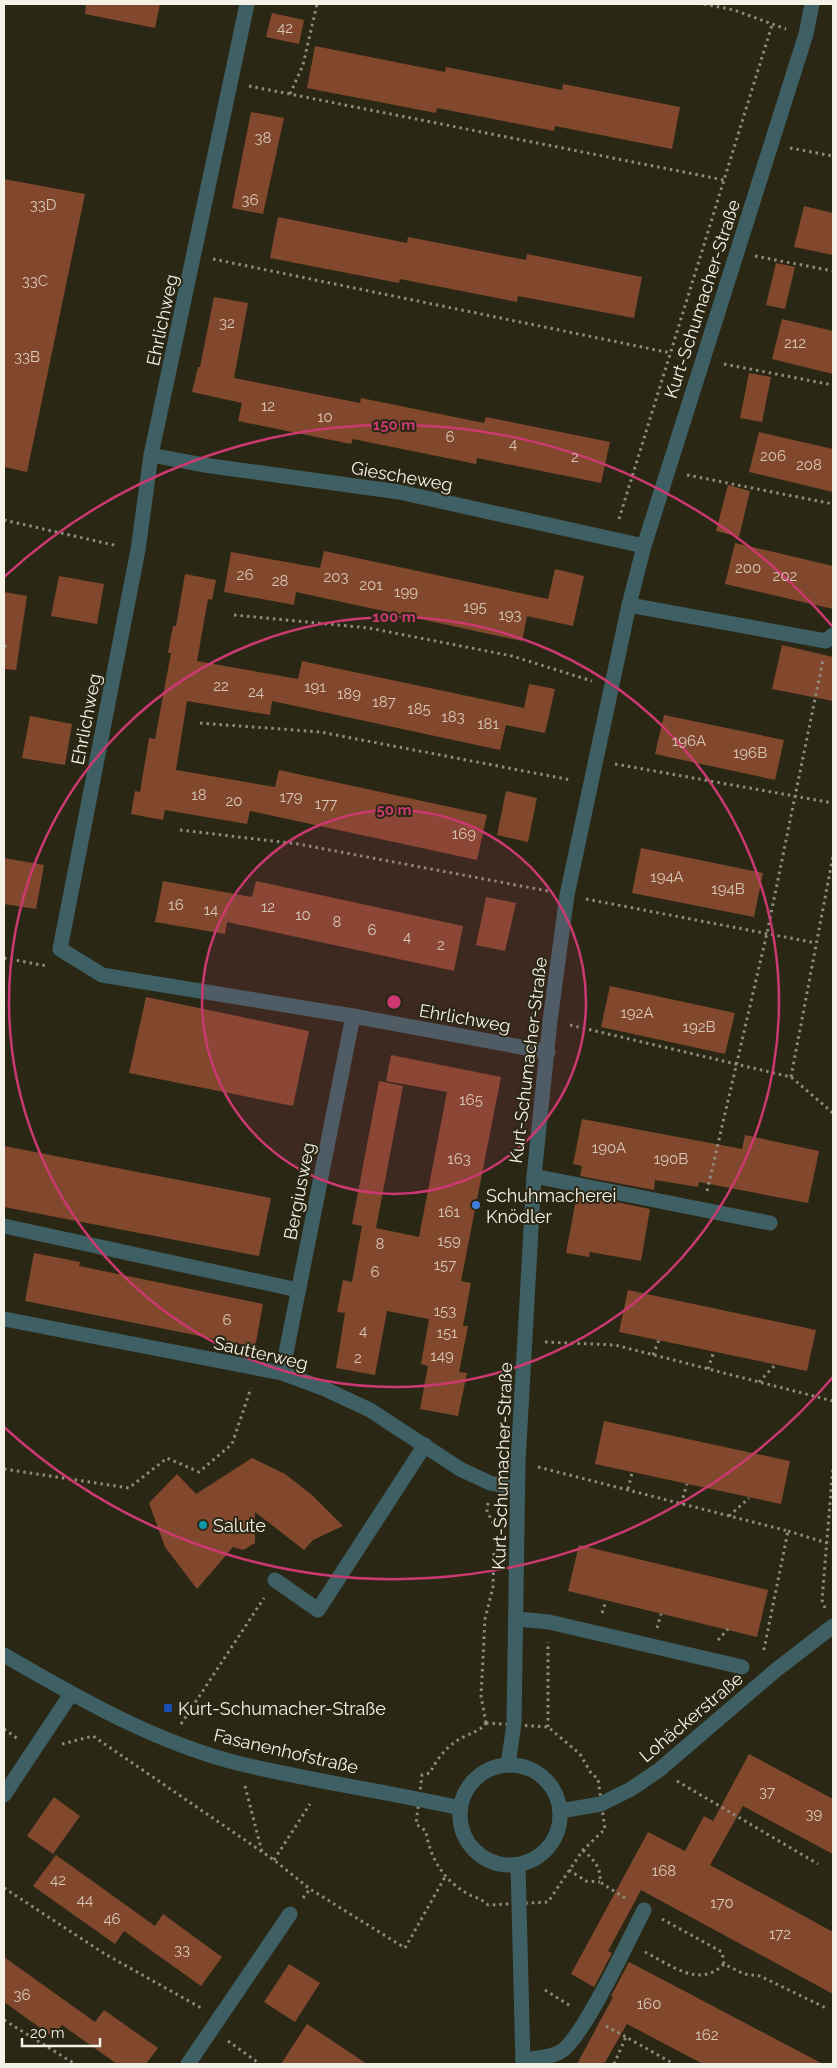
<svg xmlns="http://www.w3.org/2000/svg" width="837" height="2068" font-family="Raleway,sans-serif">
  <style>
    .building { fill: #82482d }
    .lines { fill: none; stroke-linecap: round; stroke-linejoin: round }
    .path { stroke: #8f8b7d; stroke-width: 3; stroke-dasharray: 2.5 4; stroke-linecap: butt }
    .minor { stroke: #3e6064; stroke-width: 15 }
    .ring { fill: none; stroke: #ca3970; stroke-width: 2.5 }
    .shop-dot { fill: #3f7fe0; stroke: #2b2715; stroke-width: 2 }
    .culture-dot { fill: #0f9aa8; stroke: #2b2715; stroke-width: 2 }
    .transit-dot { fill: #1a4fb4; stroke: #2b2715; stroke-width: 2 }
    .labels { text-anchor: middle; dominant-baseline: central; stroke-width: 4; stroke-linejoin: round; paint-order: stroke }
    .number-label { font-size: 15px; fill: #d8c7b8 }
    .street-label { font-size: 18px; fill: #f4f1e6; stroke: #2b2715 }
    .poi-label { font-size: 18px; fill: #f4f1e6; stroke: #2b2715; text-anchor: start }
    .centre { fill: #ca3970; stroke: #2b2715; stroke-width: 2.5 }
    .ring-label { font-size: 15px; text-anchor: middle; font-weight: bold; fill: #ca3970; stroke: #2b2715; stroke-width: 4; stroke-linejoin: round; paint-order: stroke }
  </style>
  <rect width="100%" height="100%" fill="#2b2715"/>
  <g class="building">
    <polygon points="86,4 160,4 155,28 85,14"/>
    <polygon points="272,13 304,20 299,44 266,37"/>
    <polygon points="315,46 445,72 446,67 562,90 563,84 680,107 672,149 555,126 554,131 437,108 436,113 307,88"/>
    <polygon points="251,112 284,118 263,214 232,208"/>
    <polygon points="4,179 85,194 27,472 4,467"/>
    <polygon points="804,206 833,213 833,255 794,247"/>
    <polygon points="278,217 407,243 408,237 526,260 527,254 642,277 634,318 518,296 517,302 400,279 399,283 270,258"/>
    <polygon points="776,263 795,267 785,309 766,305"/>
    <polygon points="214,297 248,303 234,378 360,403 361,398 484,423 486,417 610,442 601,483 477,458 476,464 353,439 351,444 238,421 242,403 192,392 198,367 200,367"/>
    <polygon points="782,319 833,331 833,374 772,359"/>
    <polygon points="749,373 771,377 762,422 740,418"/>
    <polygon points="759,432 833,449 833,492 749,472"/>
    <polygon points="728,485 750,491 739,537 716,531"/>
    <polygon points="735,543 833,566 833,609 725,584"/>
    <polygon points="324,551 548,599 555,569 584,576 573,626 527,616 522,641 296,592 294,605 224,592 231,552 320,568"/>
    <polygon points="185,574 216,580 212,600 208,599 197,661 298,679 302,661 524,708 529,684 555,689 545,733 506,725 500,750 272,701 270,715 187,701 176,770 275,787 279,770 487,815 477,860 250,811 247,824 165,810 163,820 131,814 135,791 140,792 149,738 155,739 171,653 168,653 173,626 176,626"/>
    <polygon points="59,576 104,584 97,624 51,616"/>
    <polygon points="4,592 27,596 16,670 4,669"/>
    <polygon points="782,645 833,657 833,701 772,689"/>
    <polygon points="664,715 784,740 775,780 655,754"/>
    <polygon points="30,716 72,724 65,765 22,758"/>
    <polygon points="506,791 537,798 528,842 497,835"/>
    <polygon points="641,848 763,873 754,917 632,893"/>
    <polygon points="4,858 44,865 36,909 4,904"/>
    <polygon points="163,881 252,897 256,881 463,926 454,971 227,922 225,934 155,922"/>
    <polygon points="486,897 516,903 505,951 476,945"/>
    <polygon points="610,986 735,1013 725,1054 601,1027"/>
    <polygon points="146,997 309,1031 293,1106 129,1073"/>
    <polygon points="391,1055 501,1077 461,1281 471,1283 463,1326 468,1326 459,1372 467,1373 458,1416 420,1409 428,1366 421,1364 429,1319 387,1311 375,1375 336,1368 345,1313 337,1312 343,1280 352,1282 362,1226 352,1224 379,1081 403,1086 376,1228 419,1237 447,1092 386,1081"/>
    <polygon points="582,1119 742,1149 745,1135 819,1151 808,1203 699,1182 698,1187 655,1180 654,1190 580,1176 582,1166 573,1164"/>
    <polygon points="4,1146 271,1198 259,1256 4,1207"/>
    <polygon points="577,1194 650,1209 641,1261 590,1252 589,1257 566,1253"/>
    <polygon points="34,1253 80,1262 79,1266 263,1304 255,1347 25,1301"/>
    <polygon points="628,1290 816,1330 807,1371 619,1332"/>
    <polygon points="604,1421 790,1461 781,1504 595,1464"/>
    <polygon points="252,1458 285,1474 312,1495 343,1526 313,1540 304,1550 255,1512 255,1543 243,1550 233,1547 197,1589 165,1547 149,1503 177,1474 196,1494"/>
    <polygon points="579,1545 768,1590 757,1637 568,1591"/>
    <polygon points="749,1754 833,1799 833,1854 743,1806 710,1865 833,1932 833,1994 641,1890 608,1951 612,1953 594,1987 571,1974 648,1832 685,1851 704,1816 713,1821"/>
    <polygon points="54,1797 80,1816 53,1854 27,1836"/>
    <polygon points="56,1855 155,1926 163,1914 222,1957 201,1986 124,1931 115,1944 33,1886"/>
    <polygon points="4,1957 95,2022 104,2010 158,2048 146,2064 117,2064 62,2025 53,2037 4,2002"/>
    <polygon points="629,1962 692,1995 823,2064 703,2064 627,2024 604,2064 577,2064 613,1997 611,1996"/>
    <polygon points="289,1964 320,1983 295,2022 264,2002"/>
    <polygon points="307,2024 367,2064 281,2064"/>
  </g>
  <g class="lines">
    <g class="path">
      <polyline points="704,4 734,10 786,29"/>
      <polyline points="249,86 724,180"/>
      <polyline points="290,94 303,65 317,4"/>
      <polyline points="790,148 833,156"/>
      <polyline points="755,256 833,271"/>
      <polyline points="213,259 671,353"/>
      <polyline points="724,364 833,385"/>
      <polyline points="687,475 833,504"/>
      <polyline points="619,519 772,25"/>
      <polyline points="4,520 118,546"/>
      <polyline points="234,615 369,628 512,656 592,681"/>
      <polyline points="4,646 8,647"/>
      <polyline points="200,723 320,732 571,780"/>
      <polyline points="615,764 833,803"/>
      <polyline points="180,830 298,844 548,891"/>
      <polyline points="586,899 816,943"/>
      <polyline points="4,958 47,966"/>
      <polyline points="570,1025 791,1077 833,1113"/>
      <polyline points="791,1077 833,856"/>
      <polyline points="707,1191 767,933 823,660"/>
      <polyline points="545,1342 615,1345 833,1401"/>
      <polyline points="653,1355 659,1340"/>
      <polyline points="708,1369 714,1351"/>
      <polyline points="759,1382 776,1364"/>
      <polyline points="538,1467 788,1531 763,1654"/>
      <polyline points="4,1469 129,1488 167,1458 199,1472 232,1444 251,1388"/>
      <polyline points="628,1489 632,1473"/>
      <polyline points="488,1503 487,1511 494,1525"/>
      <polyline points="681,1504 687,1484"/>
      <polyline points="729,1516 749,1498"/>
      <polyline points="788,1531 827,1543"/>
      <polyline points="825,1608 822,1600 833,1467"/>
      <polyline points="602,1613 606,1601"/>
      <polyline points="657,1628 661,1614"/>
      <polyline points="718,1640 728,1629"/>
      <path d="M486,1723L548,1727L580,1754L591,1773L598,1779L605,1829L583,1850L548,1902L488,1905C481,1898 475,1898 468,1894C443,1880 430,1858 426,1831L416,1824L422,1775L430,1773C438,1757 449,1743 466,1736C475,1731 480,1731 486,1723Z"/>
      <polyline points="486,1723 481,1696 485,1619 493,1587 494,1549"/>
      <polyline points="181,1724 264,1598"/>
      <polyline points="548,1727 548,1642"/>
      <polyline points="4,1729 18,1739"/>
      <polyline points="62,1744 93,1736 274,1860 310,1889 405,1948 445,1877"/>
      <polyline points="677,1781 818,1864"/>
      <polyline points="245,1786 262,1852"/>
      <path d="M583,1850C594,1860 601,1867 600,1882L628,1900"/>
      <polyline points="274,1860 310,1804"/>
      <polyline points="569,1870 586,1881 600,1882"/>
      <polyline points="4,1888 105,1954 203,2009"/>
      <polyline points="303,1898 310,1889"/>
      <polyline points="662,1919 722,1952 724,1964 744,1974 760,1976 826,2008"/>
      <path d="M645,1952C671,1965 699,1989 724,1964"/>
      <polyline points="545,1990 572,2007"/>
      <polyline points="4,2020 75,2064"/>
      <polyline points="606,2026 626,2037"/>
      <polyline points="228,2041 260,2064"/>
      <polyline points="614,2064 626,2037 674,2064"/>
    </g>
    <g class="minor">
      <polyline points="247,4 151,455 138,550 60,949 102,975 353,1016 548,1052"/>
      <polyline points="151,455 204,465 399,492 644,546"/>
      <polyline points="629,605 826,641 833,635"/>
      <polyline points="534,1176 770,1223"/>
      <polyline points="4,1226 298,1290"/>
      <polyline points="4,1319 282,1373 325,1389 370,1410 460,1469 490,1483 517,1488"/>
      <polyline points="282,1373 353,1016"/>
      <polyline points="275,1580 318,1610 425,1445"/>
      <polyline points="517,1619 549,1622 742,1667"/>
      <path d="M4,1655C78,1698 156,1743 241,1764C313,1781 387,1792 460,1808"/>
      <polyline points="508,1765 514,1724 518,1462 534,1176 550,1021 567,895 629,605 644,546 806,34 812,4"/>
      <circle cx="510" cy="1815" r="50"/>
      <polyline points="4,1795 71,1694"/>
      <polyline points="560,1811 601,1804 631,1789 659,1770 776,1670 833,1626"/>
      <polyline points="518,1865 523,2064"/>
      <path d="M523,2060C535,2058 550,2058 560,2052C582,2041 630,1937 644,1910"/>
      <polyline points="188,2064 290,1914"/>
    </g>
  </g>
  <circle cx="394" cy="1002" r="192" fill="#ca3970" fill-opacity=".12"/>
  <g class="ring">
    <circle cx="394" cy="1002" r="192"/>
    <circle cx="394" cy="1002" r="385"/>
    <path d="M833 1377A577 577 0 0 1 4 1427M4 577A577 577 0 0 1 833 627"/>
  </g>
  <circle class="shop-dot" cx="476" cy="1205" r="5"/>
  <circle class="culture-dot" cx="203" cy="1525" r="5"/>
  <rect class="transit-dot" x="163" y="1703" width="10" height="10" rx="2.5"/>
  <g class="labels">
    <g class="number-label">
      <text x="285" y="28">42</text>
      <text x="263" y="138">38</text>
      <text x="250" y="200">36</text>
      <text x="43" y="205">33D</text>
      <text x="35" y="281">33C</text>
      <text x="227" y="323">32</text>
      <text x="795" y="343">212</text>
      <text x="27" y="357">33B</text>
      <text x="268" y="406">12</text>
      <text x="325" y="417">10</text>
      <text x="450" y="437">6</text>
      <text x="513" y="444">4</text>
      <text x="773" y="456">206</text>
      <text x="575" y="457">2</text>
      <text x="809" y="465">208</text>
      <text x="748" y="568">200</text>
      <text x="245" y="575">26</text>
      <text x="785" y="576">202</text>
      <text x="336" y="577">203</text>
      <text x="280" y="581">28</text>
      <text x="371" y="585">201</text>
      <text x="406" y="592">199</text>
      <text x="475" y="607">195</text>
      <text x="510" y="615">193</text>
      <text x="221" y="686">22</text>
      <text x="315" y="687">191</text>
      <text x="256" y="692">24</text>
      <text x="349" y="694">189</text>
      <text x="384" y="702">187</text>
      <text x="419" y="709">185</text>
      <text x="453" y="717">183</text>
      <text x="488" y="724">181</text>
      <text x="689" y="741">196A</text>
      <text x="750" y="753">196B</text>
      <text x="199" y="795">18</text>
      <text x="291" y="797">179</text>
      <text x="234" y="801">20</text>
      <text x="326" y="804">177</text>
      <text x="464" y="834">169</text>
      <text x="667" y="877">194A</text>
      <text x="728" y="889">194B</text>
      <text x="176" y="905">16</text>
      <text x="268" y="907">12</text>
      <text x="211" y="910">14</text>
      <text x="303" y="915">10</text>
      <text x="337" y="922">8</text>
      <text x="372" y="930">6</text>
      <text x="407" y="937">4</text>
      <text x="441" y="945">2</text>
      <text x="637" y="1013">192A</text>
      <text x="699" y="1027">192B</text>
      <text x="471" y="1100">165</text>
      <text x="609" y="1148">190A</text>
      <text x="459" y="1159">163</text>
      <text x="671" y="1159">190B</text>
      <text x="449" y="1212">161</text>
      <text x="449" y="1241">159</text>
      <text x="380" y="1244">8</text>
      <text x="445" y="1265">157</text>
      <text x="375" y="1272">6</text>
      <text x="445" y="1311">153</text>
      <text x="227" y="1320">6</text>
      <text x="363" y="1331">4</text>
      <text x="447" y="1333">151</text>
      <text x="442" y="1356">149</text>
      <text x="358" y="1358">2</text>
      <text x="767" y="1792">37</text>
      <text x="814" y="1814">39</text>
      <text x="664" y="1871">168</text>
      <text x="58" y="1880">42</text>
      <text x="85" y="1900">44</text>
      <text x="722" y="1903">170</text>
      <text x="112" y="1919">46</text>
      <text x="780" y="1934">172</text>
      <text x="182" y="1950">33</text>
      <text x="22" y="1995">36</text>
      <text x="649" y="2004">160</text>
      <text x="707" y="2035">162</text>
    </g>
    <g class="street-label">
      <text transform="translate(702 299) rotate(-72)">Kurt-Schumacher-Straße</text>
      <text transform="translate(162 320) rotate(-78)">Ehrlichweg</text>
      <text transform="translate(402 476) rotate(10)">Giescheweg</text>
      <text transform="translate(86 719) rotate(-79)">Ehrlichweg</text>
      <text transform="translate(465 1018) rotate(10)">Ehrlichweg</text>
      <text transform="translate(528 1060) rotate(-83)">Kurt-Schumacher-Straße</text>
      <text transform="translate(299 1191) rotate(-79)">Bergiusweg</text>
      <text transform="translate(261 1353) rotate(13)">Sautterweg</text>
      <text transform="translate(502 1466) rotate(-88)">Kurt-Schumacher-Straße</text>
      <text transform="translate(691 1717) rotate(-40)">Lohäckerstraße</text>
      <text transform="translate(286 1751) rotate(13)">Fasanenhofstraße</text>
    </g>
    <g class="poi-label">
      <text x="486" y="1195">Schuhmacherei<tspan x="486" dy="21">Knödler</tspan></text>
      <text x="213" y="1525">Salute</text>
      <text x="178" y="1708">Kurt-Schumacher-Straße</text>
    </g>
  </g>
  <circle cx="394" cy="1002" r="8" class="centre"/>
  <g class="ring-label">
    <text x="394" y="430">150 m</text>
    <text x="394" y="622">100 m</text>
    <text x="394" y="815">50 m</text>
  </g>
  <rect width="837" height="2068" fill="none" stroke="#f4f1e6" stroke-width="10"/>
  <path d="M22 2038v8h78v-8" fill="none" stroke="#f4f1e6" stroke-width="2.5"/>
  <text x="30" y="2038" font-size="15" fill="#f4f1e6" stroke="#2b2715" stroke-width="4" paint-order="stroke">20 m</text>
</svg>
